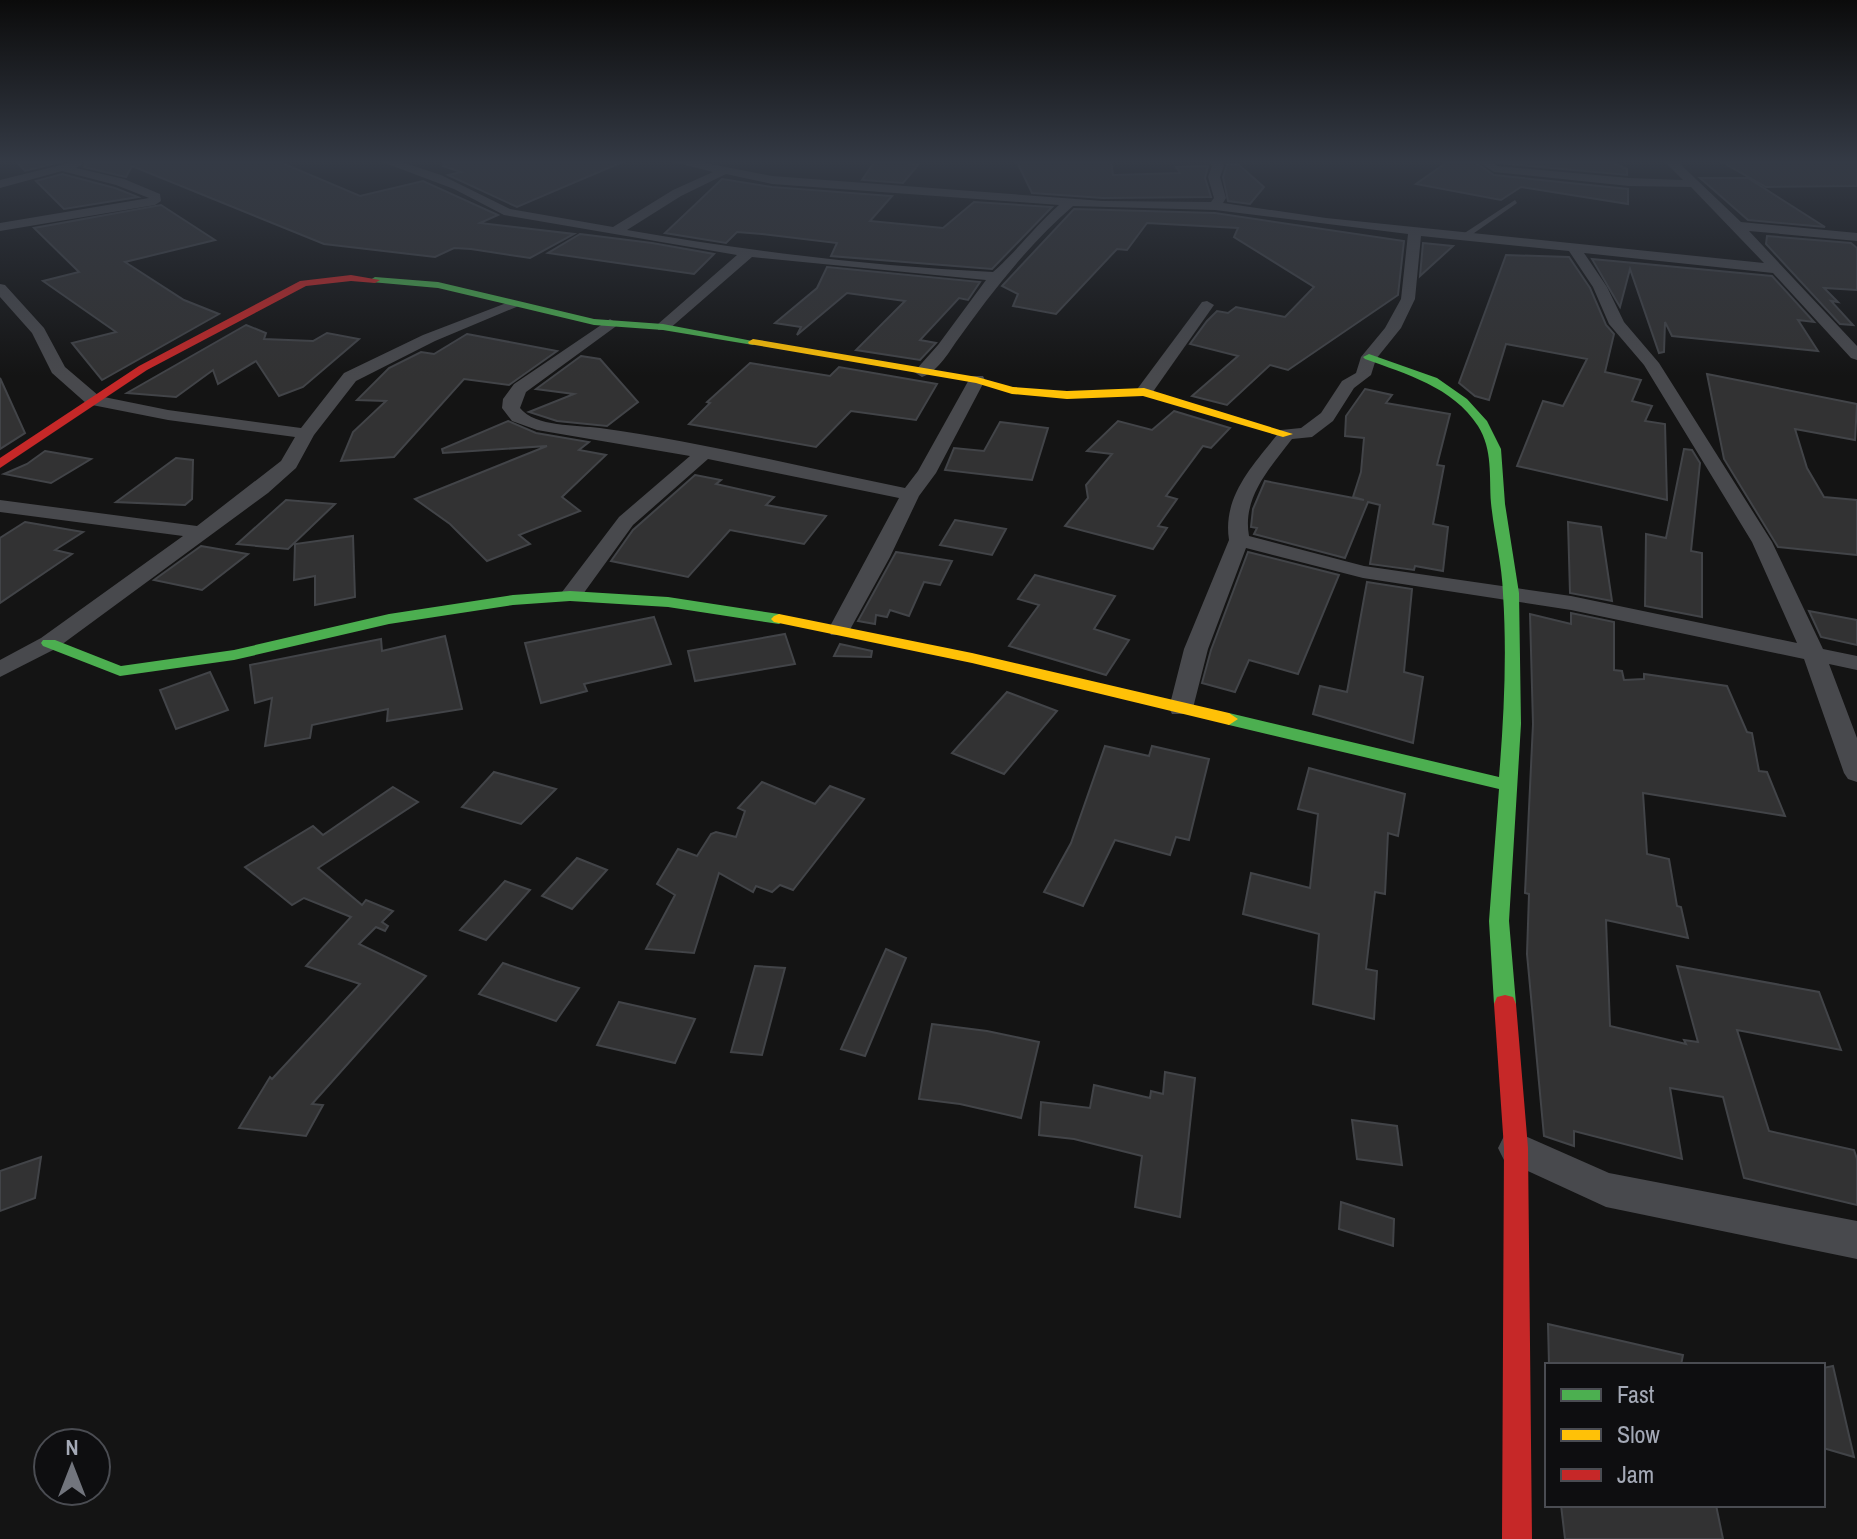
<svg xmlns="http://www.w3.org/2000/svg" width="1857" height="1539" font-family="'Archivo Narrow',sans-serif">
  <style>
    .building { fill: #323233; stroke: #424448; stroke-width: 2 }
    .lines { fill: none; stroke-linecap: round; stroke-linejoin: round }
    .lane { fill: #48494d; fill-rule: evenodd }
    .street { fill: #48494d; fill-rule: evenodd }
    .fast { fill: #4caf50; fill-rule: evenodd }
    .slow { fill: #ffc107; fill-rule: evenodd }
    .jam { fill: #c62828; fill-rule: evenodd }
  </style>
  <rect width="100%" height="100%" fill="#141414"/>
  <g class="building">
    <polygon points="15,160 68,160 25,171"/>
    <polygon points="82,160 275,160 360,196 423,181 498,215 480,223 574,234 530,258 471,249 454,248 435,257 324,244 132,166 126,177 84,167 86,163"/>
    <polygon points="444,160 627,160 517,207 448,175 461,172 443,166"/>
    <polygon points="1016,160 1111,160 1113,175 1180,173 1176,167 1208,166 1205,178 1211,197 1103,198 1032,193"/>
    <polygon points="1450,160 1472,160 1494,175 1628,189 1628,204 1521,187 1501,200 1416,184"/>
    <polygon points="1494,160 1607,160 1627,169 1627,175 1498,163"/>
    <polygon points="875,161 919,164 903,183 862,180"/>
    <polygon points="1722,162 1857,163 1857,186 1766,187"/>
    <polygon points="1238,164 1264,187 1250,204 1228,201 1223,177 1227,165"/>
    <polygon points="62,174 115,188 138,197 64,209 36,181"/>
    <polygon points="1700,178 1748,178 1825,227 1748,220"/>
    <polygon points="722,179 772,187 892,196 870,221 943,228 974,202 1052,207 992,269 831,256 837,243 762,234 737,232 726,243 665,233"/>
    <polygon points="161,205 215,240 125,262 184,300 219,314 102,380 72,343 116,332 43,281 79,272 34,228"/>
    <polygon points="1074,209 1215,213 1404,241 1398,295 1288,370 1270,365 1227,405 1192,396 1238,356 1190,344 1207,321 1217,311 1228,313 1236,307 1285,317 1314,287 1234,237 1238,228 1147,223 1127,250 1117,249 1056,314 1013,306 1018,294 1002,286"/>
    <polygon points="580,234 652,243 714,254 694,274 548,253"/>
    <polygon points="1767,236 1851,243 1857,248 1857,290 1824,288 1838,302 1831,301 1853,325 1840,324 1766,244"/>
    <polygon points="1423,243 1453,246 1420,276"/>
    <polygon points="1506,255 1569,257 1590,288 1606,325 1614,334 1605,372 1641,380 1632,401 1652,406 1645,421 1665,424 1667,500 1517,466 1543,401 1563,406 1587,359 1506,344 1489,400 1475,396 1459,383"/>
    <polygon points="1592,259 1772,276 1814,322 1798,320 1818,351 1672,336 1665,322 1664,352 1659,353 1630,269 1620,307"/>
    <polygon points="827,267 980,282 968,300 959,298 920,340 936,343 920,360 856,350 905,301 847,293 797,335 801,327 775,323 817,288"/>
    <polygon points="246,325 266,333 264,339 313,341 327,333 359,339 303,387 279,396 256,361 218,384 213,370 176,397 127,393"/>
    <polygon points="467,334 557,351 509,385 464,379 394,457 341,461 353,432 386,401 357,400 389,368 421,352 434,354"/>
    <polygon points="581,356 600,359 638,402 607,426 557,421 529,412 574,394 536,389"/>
    <polygon points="750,363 830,376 839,367 937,384 916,420 851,411 816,447 689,424 710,403 707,402"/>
    <polygon points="1707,374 1857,404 1855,440 1795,429 1807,468 1824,497 1857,500 1857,555 1778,547 1724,459"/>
    <polygon points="0,378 25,433 0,449"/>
    <polygon points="1365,389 1392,395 1386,403 1450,414 1437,465 1444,466 1433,524 1448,527 1443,571 1415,566 1414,570 1370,564 1380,505 1368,502 1345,558 1254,534 1257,528 1251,527 1253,509 1265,481 1364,500 1353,497 1361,472 1364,438 1345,436 1346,416"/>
    <polygon points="1174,411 1230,428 1211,448 1203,446 1166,496 1177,499 1158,526 1167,528 1153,549 1065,526 1088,498 1086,485 1112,454 1087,451 1118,421 1152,430"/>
    <polygon points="508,421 536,433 589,442 579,450 606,455 562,497 580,511 519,535 530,544 487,561 450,524 415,499 547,446 443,453 442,449"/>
    <polygon points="1000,422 1048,428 1032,480 945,470 954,448 984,451"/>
    <polygon points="1684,449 1692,450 1700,463 1691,551 1702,553 1702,617 1645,606 1646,534 1666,538"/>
    <polygon points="45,451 91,459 51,483 4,474 27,464"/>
    <polygon points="176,458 193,460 192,499 185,505 116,502"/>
    <polygon points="695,475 721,480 716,484 774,497 766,505 826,516 804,544 730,530 688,577 611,561 633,530"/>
    <polygon points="286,500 335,504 288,549 237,544"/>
    <polygon points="955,520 1006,529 992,555 940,545"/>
    <polygon points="25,522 83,532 55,550 72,554 0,603 0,538"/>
    <polygon points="1568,522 1601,527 1612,601 1570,593"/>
    <polygon points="353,536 355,597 315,605 315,576 294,580 295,544"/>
    <polygon points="201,546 248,554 202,590 154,580"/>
    <polygon points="896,552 952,561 940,585 924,582 909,616 890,610 887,617 876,615 875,624 858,621"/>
    <polygon points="1248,552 1339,575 1298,674 1249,660 1235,692 1202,683 1211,650"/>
    <polygon points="1035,575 1115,596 1094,629 1129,640 1106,675 1009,646 1039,605 1018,599"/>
    <polygon points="1367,582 1412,589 1404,672 1423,677 1413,743 1313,714 1320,686 1347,692"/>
    <polygon points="1809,611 1857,620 1857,645 1821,637"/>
    <polygon points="1571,613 1614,622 1614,670 1622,671 1624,680 1644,679 1644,674 1727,686 1747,732 1752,733 1759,771 1767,772 1785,816 1643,793 1647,854 1669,859 1677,906 1681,907 1688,938 1606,920 1610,1026 1686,1044 1684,1040 1698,1042 1677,966 1819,992 1841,1050 1737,1030 1769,1131 1854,1150 1857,1159 1857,1205 1744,1178 1723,1097 1670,1088 1682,1159 1574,1131 1574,1146 1544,1136 1527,954 1529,894 1525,893 1533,724 1530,614 1571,624"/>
    <polygon points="654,617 671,664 584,684 587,691 541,703 525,643"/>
    <polygon points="785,634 795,664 695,681 688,651"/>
    <polygon points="445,636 462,709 387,721 388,709 312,725 310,738 265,746 272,698 255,703 250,665 381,639 382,651"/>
    <polygon points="840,644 872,651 871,657 834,656"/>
    <polygon points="210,672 228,710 176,729 160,690"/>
    <polygon points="1007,692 1057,711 1004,774 952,753"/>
    <polygon points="1105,746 1149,756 1152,746 1209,759 1189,840 1176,837 1170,855 1115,840 1083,906 1044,892 1071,843"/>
    <polygon points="1309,768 1405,794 1398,836 1388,833 1385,894 1375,892 1366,969 1377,971 1374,1019 1313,1004 1319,934 1243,914 1251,873 1310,888 1318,814 1298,809"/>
    <polygon points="494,772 556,789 521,824 462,807"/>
    <polygon points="762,782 815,804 830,786 864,799 793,890 780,885 772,892 756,886 753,892 719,873 694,953 646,949 675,895 657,884 678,849 697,856 711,834 716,832 736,837 745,811 738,808"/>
    <polygon points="393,787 418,802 318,868 362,905 366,900 393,911 382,922 388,926 385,931 376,927 359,944 426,976 312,1104 323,1105 306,1136 239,1128 270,1077 272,1079 360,984 306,966 351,917 304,898 292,905 245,867 313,826 323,835"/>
    <polygon points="577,858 607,870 572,909 542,896"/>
    <polygon points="505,881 530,890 486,940 460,930"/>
    <polygon points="886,949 906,958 865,1056 841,1049"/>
    <polygon points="503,963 556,981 579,988 556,1021 479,994"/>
    <polygon points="755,966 785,968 762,1055 731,1052"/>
    <polygon points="619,1002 695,1019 675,1063 597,1045"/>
    <polygon points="932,1024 987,1031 1039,1042 1021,1118 960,1104 919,1099"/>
    <polygon points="1165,1072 1195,1078 1180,1217 1135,1207 1142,1156 1074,1139 1039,1135 1041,1102 1090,1108 1094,1085 1150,1098 1151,1091 1163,1094"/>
    <polygon points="1352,1120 1397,1126 1402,1165 1357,1159"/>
    <polygon points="41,1157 35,1198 0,1211 0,1171"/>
    <polygon points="1341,1202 1394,1219 1393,1246 1339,1229"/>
    <polygon points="1548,1324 1683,1355 1681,1365 1549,1365"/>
    <polygon points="1833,1366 1854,1457 1823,1448 1823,1368"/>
    <polygon points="1561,1505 1716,1505 1723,1539 1565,1539"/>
  </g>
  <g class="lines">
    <polygon class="lane" points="1515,200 1517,203 1467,238 1460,236"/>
    <g class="street">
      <path d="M377,160H395L441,175L510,209L613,227L673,190L713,172L666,160H690L772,176L1103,201L1211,202L1214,198L1208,177L1212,166L1209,160H1221L1224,166L1220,177L1226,198L1223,203L1326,218L1764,263L1691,187L1629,186L1494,172L1475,160H1489L1497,166L1629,178L1683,180L1663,160H1676L1741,222L1857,233V241L1749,231L1857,346V360L1851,358L1773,273L1584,253L1607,287L1624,322L1659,363L1772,542L1823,649L1857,656V670L1829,664L1857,738V782L1848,779L1844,773L1804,659L1571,610L1363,578L1246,548L1208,649L1193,708L1190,714H1172L1169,708L1184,649L1229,540C1222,495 1255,463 1281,430L1301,428L1321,413L1342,381L1356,373L1361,357L1385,328L1401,299L1408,234L1215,210L1073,206C1027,246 991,293 956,342C948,354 936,373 922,377L914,372L938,345L986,280L752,257L668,330H658V324L737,255L504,215L454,189ZM726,174L772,184L1059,205C1035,226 1017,251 993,272C871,266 747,251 627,230L681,196ZM1421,236L1569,251L1593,287L1609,324L1644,365L1752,542L1797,643L1571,596L1364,566L1249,536C1242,497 1270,468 1292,439L1312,437L1333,421L1354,388L1371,375L1376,359L1401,328L1415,299Z"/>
      <polygon points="77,161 83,164 76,168 124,179 160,194 161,201 155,205 0,231 0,223 149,198 116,185 62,171 0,188 0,180"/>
      <polygon points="0,284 5,285 44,328 65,367 99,396 168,410 301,428 344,373 423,335 509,302 519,302 521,305 435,341 356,381 314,435 296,468 268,493 57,648 0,677 0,660 41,638 183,536 0,512 0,500 197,526 281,461 295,437 168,420 87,404 52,373 32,333 0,297"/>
      <polygon points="1207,301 1214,305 1150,396 1138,396 1136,392 1138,388 1202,302"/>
      <path d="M610,319L618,324L615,327L526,392L520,408C535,427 577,425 600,428C703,442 804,468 905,488L918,471L971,376H983L985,380L936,473L919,496L890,557L847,635H831L828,630L899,498L708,459L633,525L578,601H562L559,596L619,517L690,456L537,430L512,421L502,408L503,399L514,384Z"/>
      <polygon points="1516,1132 1609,1173 1857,1221 1857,1259 1606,1207 1504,1160 1498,1148 1504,1136"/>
    </g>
    <g class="fast">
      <polygon points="375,277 438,282 594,319 663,324 758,342 753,345 663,330 594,325 438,288 371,282 370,280"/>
      <path d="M1369,354L1437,378L1467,399L1487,421L1501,449L1505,504L1519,593L1521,724L1509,921L1516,1004L1513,1011L1505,1013L1497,1011L1494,1004L1489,921L1499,789L1229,725L1220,719L1229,713L1499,777C1504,716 1507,654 1503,594C1502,563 1494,533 1491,503C1489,476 1493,450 1478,426C1453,387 1406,374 1365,359L1363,357Z"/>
      <polygon points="570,591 668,597 779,614 787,619 779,624 668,607 570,601 513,605 389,624 234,660 120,676 43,646 41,643 43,640 55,640 121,666 234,650 389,614 513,595"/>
    </g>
    <g class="slow">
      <polygon points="753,339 977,377 1013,387 1067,391 1144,388 1293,434 1283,437 1143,396 1067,399 1012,394 976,383 749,344 748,342"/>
      <polygon points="779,614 972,653 1229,713 1238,719 1229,725 972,663 774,622 771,619 774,616"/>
    </g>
    <g class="jam">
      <polygon points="351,275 380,280 375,283 351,281 306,286 147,370 0,468 0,458 139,366 300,281"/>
      <polygon points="1505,995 1513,997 1516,1004 1528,1148 1532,1539 1502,1539 1504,1148 1494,1004 1497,997"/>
    </g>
  </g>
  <linearGradient id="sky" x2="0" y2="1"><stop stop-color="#0b0b0b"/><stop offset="0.43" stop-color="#343a45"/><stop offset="1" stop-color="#343a45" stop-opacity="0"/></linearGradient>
  <rect width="1857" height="376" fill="url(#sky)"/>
  <rect x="1545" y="1363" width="280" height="144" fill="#0e0e10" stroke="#4a4c52" stroke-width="2"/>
  <rect x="1561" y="1389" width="40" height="12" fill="#4caf50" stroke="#4a4c52" stroke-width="2"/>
  <text x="1617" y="1403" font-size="24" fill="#a4a9b6">Fast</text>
  <rect x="1561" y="1429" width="40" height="12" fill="#ffc107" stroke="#4a4c52" stroke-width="2"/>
  <text x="1617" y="1443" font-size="24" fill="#a4a9b6">Slow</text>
  <rect x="1561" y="1469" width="40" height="12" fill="#c62828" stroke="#4a4c52" stroke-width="2"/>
  <text x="1617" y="1483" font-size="24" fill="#a4a9b6">Jam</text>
  <g transform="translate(72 1467)"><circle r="38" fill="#0e0e10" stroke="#4a4c52" stroke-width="2"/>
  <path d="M0-6L14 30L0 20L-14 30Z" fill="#72757d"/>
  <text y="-12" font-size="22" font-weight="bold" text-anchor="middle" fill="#a4a9b6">N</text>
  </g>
</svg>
